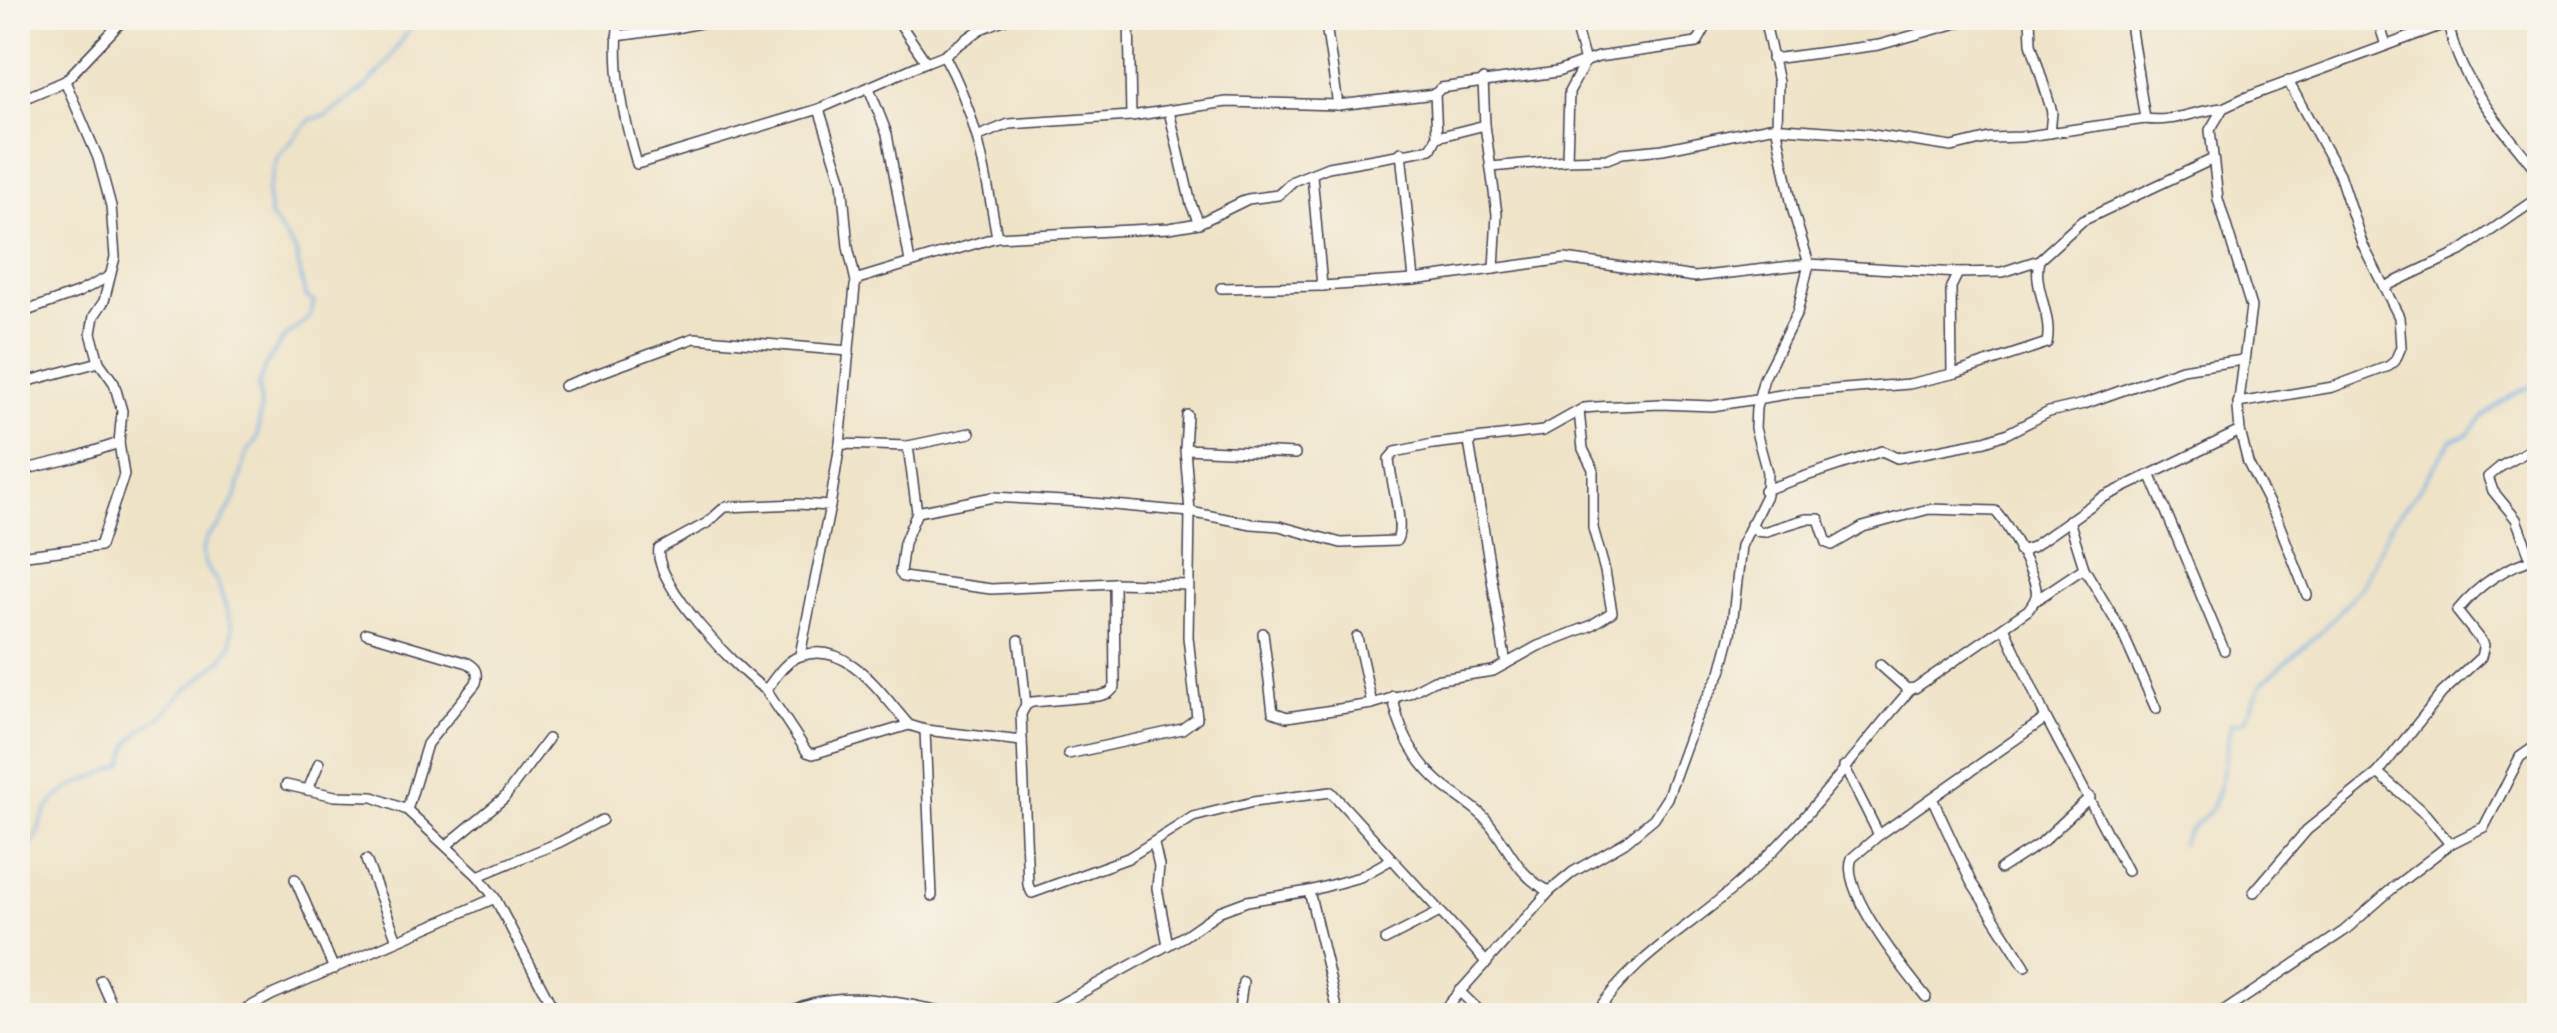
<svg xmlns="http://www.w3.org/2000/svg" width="2557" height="1033" font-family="'IM FELL Double Pica',serif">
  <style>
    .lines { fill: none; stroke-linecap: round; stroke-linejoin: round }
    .stream { stroke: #6fafe3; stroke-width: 2.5 }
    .street-casing { stroke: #413f50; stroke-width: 12 }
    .street { stroke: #fff; stroke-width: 9 }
  </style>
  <rect width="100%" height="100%" fill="#f7f3e8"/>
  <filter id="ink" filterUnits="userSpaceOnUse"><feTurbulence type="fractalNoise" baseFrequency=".01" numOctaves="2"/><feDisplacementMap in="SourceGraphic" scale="20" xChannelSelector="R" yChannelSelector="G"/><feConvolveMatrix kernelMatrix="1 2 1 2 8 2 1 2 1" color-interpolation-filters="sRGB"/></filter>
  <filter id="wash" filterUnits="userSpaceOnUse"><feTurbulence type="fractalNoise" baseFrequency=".0048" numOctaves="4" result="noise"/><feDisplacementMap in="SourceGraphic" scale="40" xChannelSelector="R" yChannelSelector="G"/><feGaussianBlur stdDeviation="2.25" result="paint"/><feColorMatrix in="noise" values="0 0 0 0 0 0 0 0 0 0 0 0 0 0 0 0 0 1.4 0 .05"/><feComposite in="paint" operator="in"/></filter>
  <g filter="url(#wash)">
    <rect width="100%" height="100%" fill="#efe3c7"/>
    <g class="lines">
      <g class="stream">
        <path d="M2181,845C2190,823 2204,821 2211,808C2225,781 2225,752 2231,723H2239L2245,720L2262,683L2321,632L2363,585L2391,524L2417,492L2452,440L2469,433L2483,417L2512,395L2540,382"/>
        <path d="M18,857C45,837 35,822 52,803C71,782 100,777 123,764L130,743L142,729L162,716L177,698L222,660L232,644V626L217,582L205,565L202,552L207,537L220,525L236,497L246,455L257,438L261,409L258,385L265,366L284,338L310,317L314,302L305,296L296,252L270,216L267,193L277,158L311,119L326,116L362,90L381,71L417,18"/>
      </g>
    </g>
  </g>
  <g filter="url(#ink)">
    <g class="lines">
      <g class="street-casing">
        <g id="street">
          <path d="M619,18C613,68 623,116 637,164L819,109"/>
          <polyline points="896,18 926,62 944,55"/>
          <polyline points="1129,18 1131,116 1227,102 1338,105 1435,94"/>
          <polyline points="1325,18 1338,105"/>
          <path d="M1573,18L1585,62L1569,92L1567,160L1607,159L1622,153L1663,149L1770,127L1866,134L1952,147L1989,138L2021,137L2145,119C2174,123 2193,111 2223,108"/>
          <polyline points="2030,18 2031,43 2052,112 2050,133"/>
          <polyline points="2128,18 2130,24 2158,18"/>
          <polyline points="2377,18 2386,45"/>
          <path d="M2448,22C2459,83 2502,127 2540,175"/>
          <polyline points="2130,24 2145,119"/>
          <polyline points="617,36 675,28 725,18"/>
          <polyline points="1772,59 1879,45 1975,18"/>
          <polyline points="1483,80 1485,125 1497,214 1494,269"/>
          <polyline points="869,88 887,134 910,262"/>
          <polyline points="18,101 65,81 125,18"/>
          <polyline points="1169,111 1191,204 1199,223"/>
          <polyline points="979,136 1009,124 1131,116"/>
          <polyline points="1437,137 1485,125"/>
          <polyline points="1401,152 1414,280"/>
          <polyline points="1491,167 1567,160"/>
          <polyline points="1312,175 1322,286"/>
          <path d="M997,237C985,170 977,114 944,55L981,29L1008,18"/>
          <polyline points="856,282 848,247 842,181 819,109 926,62"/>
          <polyline points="2384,287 2461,251 2540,197"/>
          <polyline points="1221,288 1322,286 1414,280 1565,259 1695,277 1809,264 1958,273 2002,272 2039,260 2082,221 2211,160"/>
          <polyline points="18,314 77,293 110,276"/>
          <polyline points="1952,374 1951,287 1958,273"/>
          <polyline points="18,384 99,362"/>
          <polyline points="564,386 694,338 849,351"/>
          <polyline points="2238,403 2333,387 2389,366 2395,361 2401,347 2399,317 2362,243 2339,174 2288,81"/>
          <polyline points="1469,442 1506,664"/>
          <polyline points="840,444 908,446 970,433"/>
          <polyline points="908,446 917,512 904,543 900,573 903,577 991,589 1114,583 1188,585"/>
          <polyline points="1185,449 1295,454"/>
          <polyline points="18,471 73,458 119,443"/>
          <polyline points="2151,476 2224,650"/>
          <polyline points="1764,490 1882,451 1897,458 1985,441 2008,433 2049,412 2084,404 2182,369 2243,360"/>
          <polyline points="830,506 840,444 855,286 858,279 997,237 1169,228 1199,223 1248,199 1278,195 1293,181 1328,167 1431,149 1437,137 1435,94 1441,88 1557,72 1598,57 1697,43 1711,18"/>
          <path d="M917,512L993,497L1081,502L1190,512L1252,524L1279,526L1341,543L1396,541C1406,529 1390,479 1389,459L1395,452L1433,444L1543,431L1584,408L1596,407L1660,404L1712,406L1793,393L1909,384L1956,373L2047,343C2053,314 2032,288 2039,260"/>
          <path d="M1751,523L1757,531L1763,532L1806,519H1819L1827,543L1832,545L1863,527L1929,509L1995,511C2006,521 2040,581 2036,596C2035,601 2031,606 2028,610L1915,688L1907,689L1880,665"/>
          <polyline points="2019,551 2032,547 2100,499 2240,431"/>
          <polyline points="18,556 100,546 124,475 119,443 122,411 114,383 99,362 91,333 94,316 104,301 115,257 111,206 98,158 65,81"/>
          <polyline points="2531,559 2516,519 2493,491 2488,477 2500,467 2540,444"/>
          <polyline points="2084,568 2121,630 2156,709"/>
          <polyline points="1114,583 1115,687 1109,693 1099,696 1032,702 1026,705 1021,714 1028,885 1032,893 1128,858 1193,817 1253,802 1331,792 1487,963"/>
          <polyline points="2307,595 2277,519 2248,463 2240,431 2238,408 2251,307 2218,199 2210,130 2223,108 2242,99 2461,18"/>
          <polyline points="2036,600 2084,568 2069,520"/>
          <polyline points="2005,629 2046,718"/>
          <path d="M366,633L468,663C477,668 479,673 476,683L427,744L407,810"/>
          <polyline points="1263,633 1273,712 1287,717 1372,704 1409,693 1434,680 1493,671 1538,646 1590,626 1612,612 1605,571 1593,528 1593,469 1583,449 1579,411"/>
          <polyline points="1357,637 1372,704"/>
          <polyline points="1019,640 1026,705"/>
          <path d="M766,690C738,672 652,581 659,549L707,523L725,507L798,504L830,506L800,655"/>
          <path d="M1393,696C1397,726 1413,757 1435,778C1450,793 1469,802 1484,817C1508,843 1517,878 1550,891"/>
          <path d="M909,725C881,694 848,639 800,656C785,661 775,678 766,690L807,752L813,754L909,725L925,730L1022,741"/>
          <polyline points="925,730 932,896"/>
          <polyline points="1068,754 1182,729 1197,718 1188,637 1190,512 1185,449 1187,415"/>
          <polyline points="1844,766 1879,835 2046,718 2127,871"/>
          <polyline points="2378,773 2426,815 2450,844 2484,827 2520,757 2540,743"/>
          <polyline points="286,785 335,796 373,797 407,810 478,876 495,898 557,1016"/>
          <polyline points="308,790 319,763"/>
          <polyline points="1932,798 1971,882 2025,966"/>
          <path d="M1879,835L1852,858C1839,890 1905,971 1926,997"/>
          <polyline points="1154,844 1159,866 1157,888 1168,945"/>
          <polyline points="447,845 504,798 548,739"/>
          <polyline points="366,860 397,940"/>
          <polyline points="2000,869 2042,842 2090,797"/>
          <polyline points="478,876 560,842 602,820"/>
          <polyline points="295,879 334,969"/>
          <polyline points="1309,891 1339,1016"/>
          <path d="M2254,892L2307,830L2378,773L2442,693L2481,657L2484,645L2457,611C2479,584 2505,566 2540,557"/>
          <polyline points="1385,940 1440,912"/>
          <polyline points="101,980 117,1016"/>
          <polyline points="1459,991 1485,1016"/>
          <polyline points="233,1016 272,995 495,898"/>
          <path d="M782,1016C836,982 906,1005 964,1016"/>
          <polyline points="1039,1016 1184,936 1220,911 1247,901 1309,891 1360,877 1392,859"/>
          <polyline points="1238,1016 1243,982"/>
          <polyline points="1438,1016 1550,891 1573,872 1625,842 1654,818 1667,798 1696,718 1721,672 1731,634 1741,546 1766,495 1767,472 1755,428 1756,408 1764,378 1797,313 1809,264 1793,211 1777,130 1778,82 1764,18"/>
          <path d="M1594,1016C1630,961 1682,932 1730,891C1799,833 1851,758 1910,690"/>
          <polyline points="2217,1016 2344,931 2394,887 2450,844"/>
        </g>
      </g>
      <use href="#street" class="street"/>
    </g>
  </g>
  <rect width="2557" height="1033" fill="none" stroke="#f7f3e8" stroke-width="60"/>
</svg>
